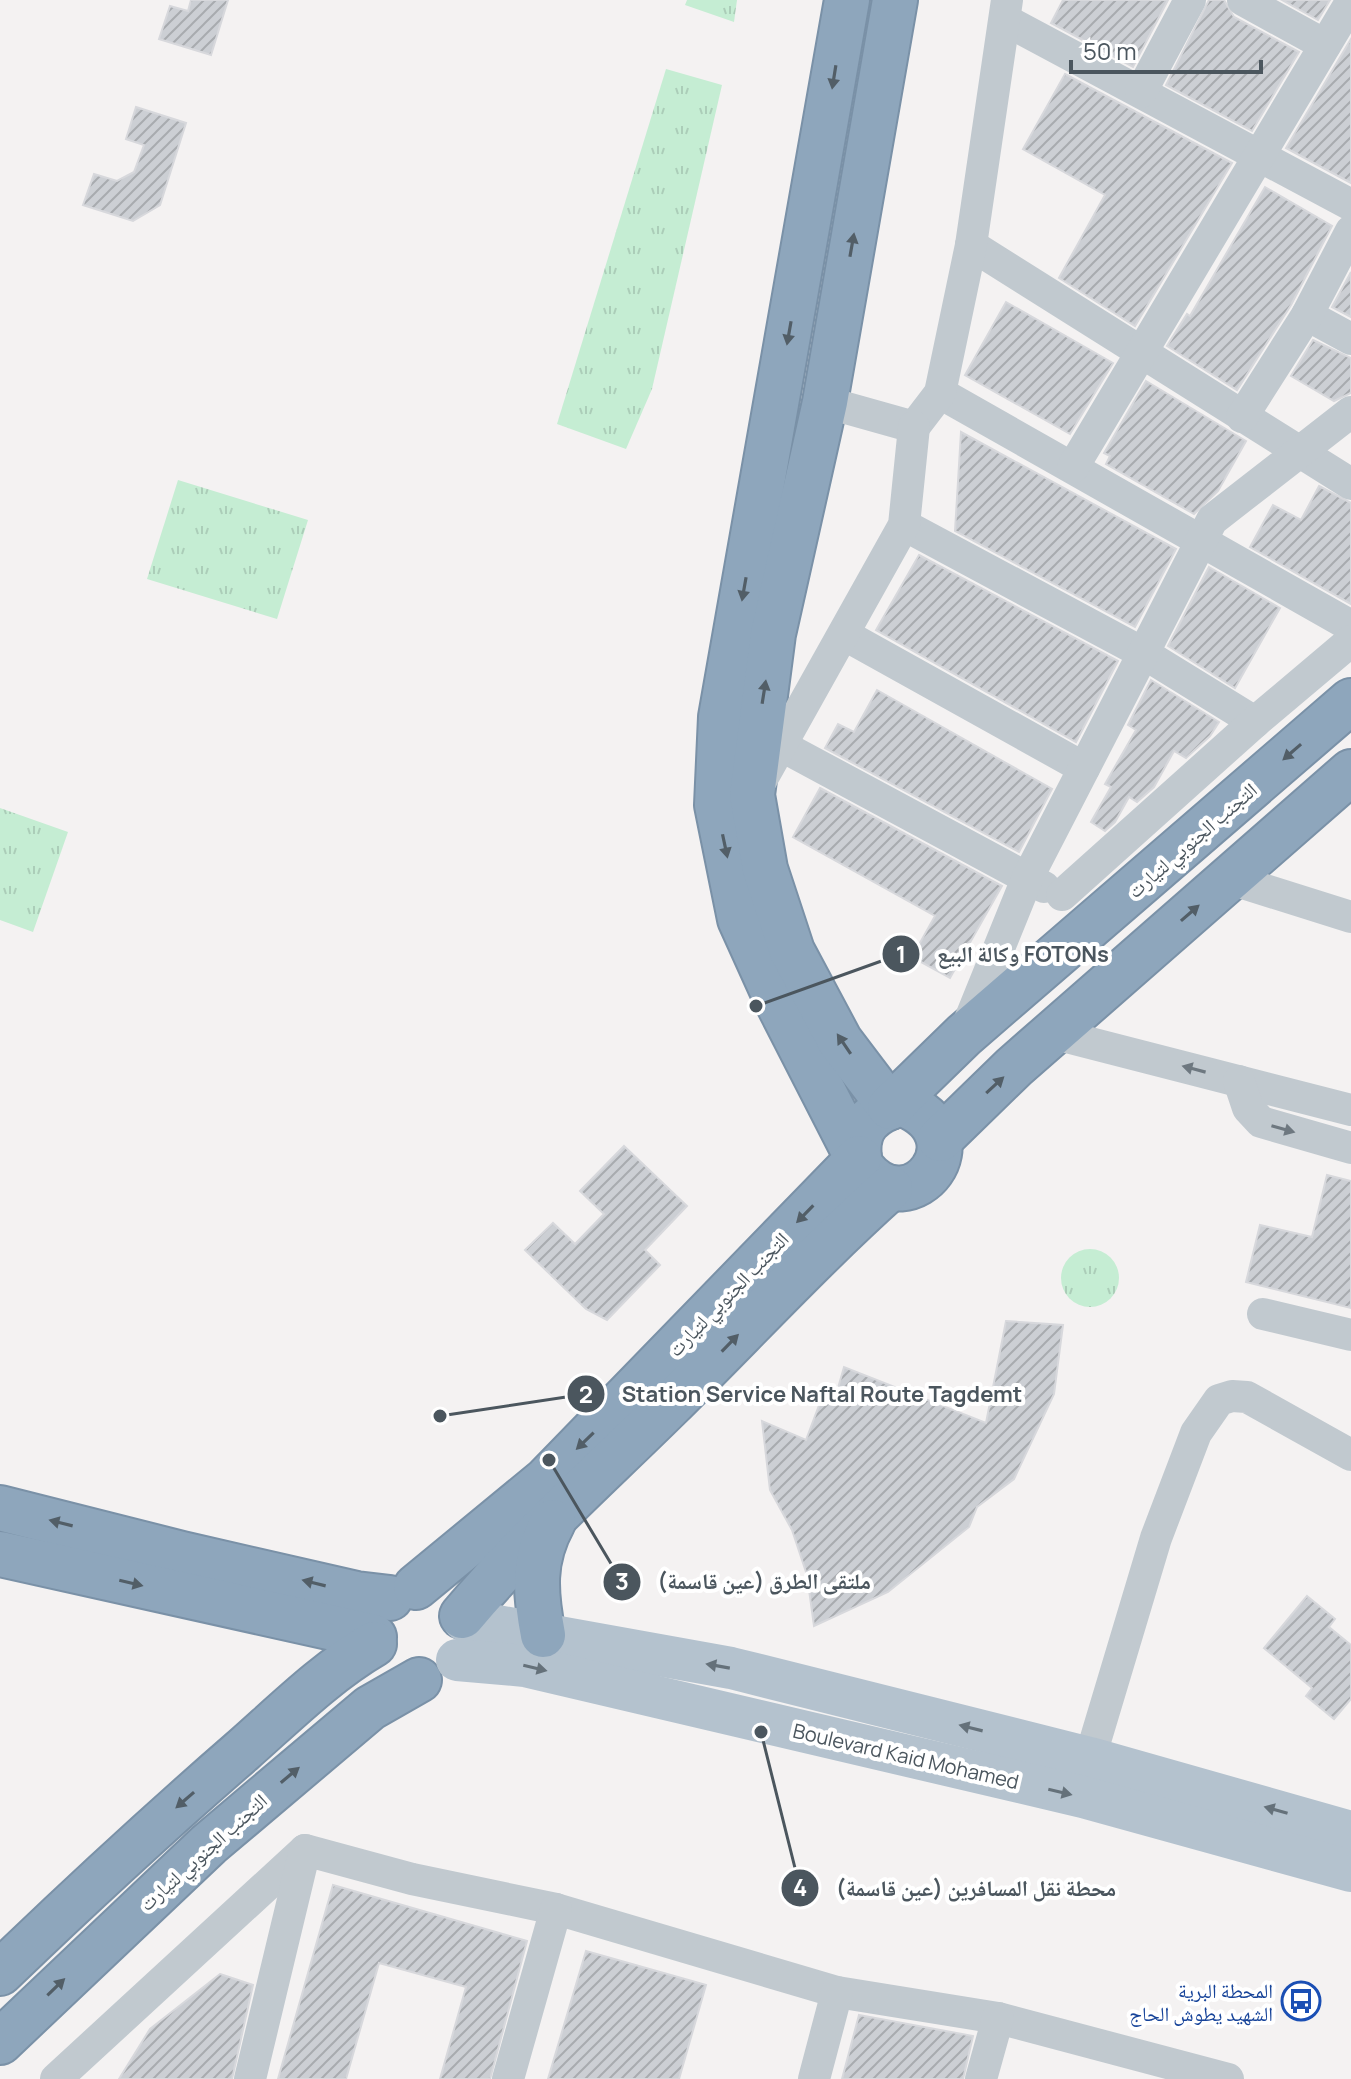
<svg xmlns="http://www.w3.org/2000/svg" width="1351" height="2079" font-family="Manrope,'Noto Naskh Arabic',sans-serif">
  <style>
    .grass { fill: url(#grass-tufts) }
    .building { fill: url(#building-hatch); stroke: #d7d8dc; stroke-width: 2 }
    .lines { fill: none; stroke-linecap: round; stroke-linejoin: round }
    .highway-casing { stroke: #7a91a7; stroke-width: 48 }
    .minor { stroke: #c1c9cf; stroke-width: 32 }
    .major { stroke: #b4c2ce; stroke-width: 42 }
    .highway { stroke: #8ea6bc; stroke-width: 44 }
    .oneway { fill: #525e67 }
    .oneway2 { fill: #6e7880 }
    .oneway3 { fill: #65717a }
    .labels { text-anchor: middle; dominant-baseline: central; stroke-width: 8; stroke-linejoin: round; paint-order: stroke }
    .street-label { font-size: 20px; fill: #4b565e; stroke: #fff }
    .transit-label { font-size: 20px; fill: #164399; stroke: #fff; text-anchor: end }
    .leader { fill: none; stroke: #4b565e; stroke-width: 3 }
    .callout-dot { fill: #4b565e; stroke: #fff; stroke-width: 3 }
    .mark-label { font-size: 24px; text-anchor: middle; font-weight: bold; fill: #fff }
    .callout-label { font-size: 22px; text-anchor: middle; font-weight: bold; fill: #4b565e; stroke: #fff; stroke-width: 8; stroke-linejoin: round; paint-order: stroke }
  </style>
  <defs>
    <pattern id="grass-tufts" width="24" height="20" patternUnits="userSpaceOnUse" patternTransform="scale(2)"><rect width="24" height="20" fill="#c5edd3"/><path d="M3 7l-1-3M5 7V3M7 7l1-3M15 17l-1-3M17 17v-4M19 17l1-3" fill="none" stroke="#abcdb8"/></pattern>
    <pattern id="building-hatch" width="6" height="6" patternUnits="userSpaceOnUse" patternTransform="scale(2)"><rect width="6" height="6" fill="#cccfd4"/><path d="M-1 1l2-2M0 6l6-6M5 7l2-2" fill="none" stroke="#a8abaf"/></pattern>
  </defs>
  <rect width="100%" height="100%" fill="#f4f2f2"/>
  <g class="grass">
    <polygon points="687,0 737,0 734,22 685,5"/>
    <polygon points="666,69 722,85 652,389 626,449 557,424"/>
    <polygon points="178,480 308,520 277,619 147,579"/>
    <polygon points="0,808 68,832 33,932 0,920"/>
    <circle cx="1090" cy="1278" r="29"/>
  </g>
  <g class="building">
    <polygon points="191,0 228,0 211,55 159,39 170,6 188,11"/>
    <polygon points="1063,0 1168,0 1133,67 1051,23"/>
    <polygon points="1209,0 1224,0 1234,17 1299,52 1252,131 1166,85"/>
    <polygon points="1282,0 1330,0 1318,20"/>
    <polygon points="1351,39 1351,183 1286,148"/>
    <polygon points="1065,74 1232,163 1135,326 1059,278 1105,195 1023,149"/>
    <polygon points="136,107 186,123 160,205 133,221 83,205 94,174 117,181 134,172 144,145 126,139"/>
    <polygon points="1265,187 1332,226 1291,305 1237,390 1167,346 1187,314 1190,316"/>
    <polygon points="1351,272 1351,317 1332,307"/>
    <polygon points="1006,302 1113,363 1070,434 965,375"/>
    <polygon points="1313,340 1351,358 1351,393 1334,401 1291,376"/>
    <polygon points="1146,381 1246,441 1218,491 1194,514 1106,464 1110,456 1104,453"/>
    <polygon points="961,432 1176,549 1135,627 955,531"/>
    <polygon points="1319,486 1351,503 1351,604 1250,547 1273,505 1301,520"/>
    <polygon points="919,555 1118,661 1076,742 876,630"/>
    <polygon points="1209,567 1280,608 1235,688 1168,646"/>
    <polygon points="1151,680 1219,722 1210,736 1186,758 1174,751 1154,787 1137,802 1129,797 1115,822 1105,831 1091,822 1111,787 1105,784 1136,730 1128,725"/>
    <polygon points="877,690 1052,789 1019,852 825,748 838,724 854,732"/>
    <polygon points="820,788 1002,886 950,978 912,957 935,916 793,837"/>
    <polygon points="624,1146 687,1206 645,1250 660,1265 607,1320 586,1309 525,1250 553,1223 575,1244 604,1214 580,1191"/>
    <polygon points="1327,1175 1351,1181 1351,1308 1246,1282 1260,1225 1312,1237"/>
    <polygon points="1006,1321 1063,1325 1054,1394 1014,1479 977,1507 969,1527 888,1592 814,1626 807,1575 792,1530 770,1490 762,1421 806,1440 827,1384 838,1388 844,1367 986,1423"/>
    <polygon points="1307,1596 1335,1619 1329,1627 1351,1645 1351,1699 1334,1719 1306,1696 1312,1688 1264,1648"/>
    <polygon points="333,1885 527,1941 490,2079 440,2079 466,1987 379,1963 346,2079 278,2079"/>
    <polygon points="586,1951 706,1985 679,2079 548,2079"/>
    <polygon points="220,1974 253,1985 232,2079 119,2079 150,2029"/>
    <polygon points="859,2015 973,2036 963,2079 842,2079"/>
  </g>
  <g class="lines">
    <g class="highway-casing">
      <g id="highway">
        <path d="M847,0L721,717L717,805L740,919L778,1003L863,1169C911,1229 986,1135 901,1103C872,1112 855,1126 859,1158"/>
        <polyline points="890,1107 840,1041 792,951 765,869 752,795 773,634 825,402 895,0"/>
        <polyline points="890,1107 964,1035 1351,701"/>
        <polyline points="940,1139 1014,1067 1351,772"/>
        <polyline points="0,1508 182,1554 356,1594 390,1598"/>
        <polyline points="0,1554 374,1637"/>
        <polyline points="416,1587 546,1480 859,1158"/>
        <path d="M462,1616C525,1541 598,1476 668,1407C742,1334 812,1258 890,1188"/>
        <path d="M543,1635C535,1593 532,1560 553,1522"/>
        <path d="M0,1973C79,1897 159,1823 242,1751C284,1714 326,1672 374,1644"/>
        <polyline points="0,2042 209,1844 370,1708 419,1680"/>
      </g>
    </g>
    <g class="minor">
      <polyline points="1243,0 1325,45"/>
      <polyline points="1005,20 1351,205"/>
      <polyline points="1141,92 1190,0"/>
      <polyline points="971,245 1351,484"/>
      <polyline points="1307,315 1351,339"/>
      <polyline points="940,393 1351,626"/>
      <polyline points="825,402 914,427 940,393 971,245 1007,0"/>
      <polyline points="1242,417 1307,315 1351,231"/>
      <polyline points="1073,467 1351,2"/>
      <polyline points="904,525 1143,653 1255,722"/>
      <polyline points="845,635 1084,768"/>
      <polyline points="782,746 1044,887"/>
      <polyline points="758,786 904,525 914,427"/>
      <polyline points="1230,879 1351,917"/>
      <polyline points="1062,895 1255,722 1351,641"/>
      <polyline points="965,1032 1027,879 1212,520 1351,412"/>
      <polyline points="1055,1034 1351,1110"/>
      <polyline points="1239,1081 1248,1108 1261,1122 1351,1148"/>
      <polyline points="1263,1314 1351,1335"/>
      <polyline points="1090,1758 1156,1538 1196,1433 1219,1400 1232,1396 1247,1397 1351,1455"/>
      <polyline points="56,2079 305,1850"/>
      <polyline points="250,2079 305,1850 412,1879 556,1909 837,1992 998,2018 1228,2079"/>
      <polyline points="508,2079 556,1909"/>
      <polyline points="814,2079 837,1992"/>
      <polyline points="981,2079 998,2018"/>
    </g>
    <g class="major">
      <polyline points="464,1620 731,1668 1090,1758 1351,1832"/>
      <polyline points="457,1660 525,1666 1083,1797 1351,1871"/>
    </g>
    <use href="#highway" class="highway"/>
  </g>
  <defs><path id="oneway-solid" d="M-6-.8H1V-3.2L6.5 0L1 3.2V.8H-6Z" transform="scale(2)"/></defs>
  <g class="oneway">
    <use href="#oneway-solid" transform="translate(834 77) rotate(99)"/>
    <use href="#oneway-solid" transform="translate(852 245) rotate(-80)"/>
    <use href="#oneway-solid" transform="translate(789 333) rotate(100)"/>
    <use href="#oneway-solid" transform="translate(744 589) rotate(100)"/>
    <use href="#oneway-solid" transform="translate(764 692) rotate(-81)"/>
    <use href="#oneway-solid" transform="translate(1292 752) rotate(139)"/>
    <use href="#oneway-solid" transform="translate(725 846) rotate(78)"/>
    <use href="#oneway-solid" transform="translate(1190 913) rotate(-41)"/>
    <use href="#oneway-solid" transform="translate(844 1044) rotate(-124)"/>
    <use href="#oneway-solid" transform="translate(995 1085) rotate(-43)"/>
    <use href="#oneway-solid" transform="translate(805 1214) rotate(134)"/>
    <use href="#oneway-solid" transform="translate(730 1343) rotate(-46)"/>
    <use href="#oneway-solid" transform="translate(585 1441) rotate(136)"/>
    <use href="#oneway-solid" transform="translate(61 1523) rotate(-166)"/>
    <use href="#oneway-solid" transform="translate(131 1583) rotate(13)"/>
    <use href="#oneway-solid" transform="translate(314 1583) rotate(-166)"/>
    <use href="#oneway-solid" transform="translate(290 1775) rotate(-40)"/>
    <use href="#oneway-solid" transform="translate(185 1800) rotate(139)"/>
    <use href="#oneway-solid" transform="translate(56 1987) rotate(-44)"/>
  </g>
  <g class="oneway2">
    <use href="#oneway-solid" transform="translate(1194 1069) rotate(-165)"/>
    <use href="#oneway-solid" transform="translate(1283 1129) rotate(16)"/>
  </g>
  <g class="oneway3">
    <use href="#oneway-solid" transform="translate(718 1666) rotate(-170)"/>
    <use href="#oneway-solid" transform="translate(535 1668) rotate(13)"/>
    <use href="#oneway-solid" transform="translate(971 1728) rotate(-166)"/>
    <use href="#oneway-solid" transform="translate(1060 1792) rotate(13)"/>
    <use href="#oneway-solid" transform="translate(1276 1810) rotate(-164)"/>
  </g>
  <defs>
    <g id="bus-ring" transform="scale(2)"><circle r="9.5" fill="#fff" stroke="#1a4fb4" stroke-width="1.5"/><path d="M-5-6H5V4H4V6H2V4H-2V6H-4V4H-5ZM-3.5-4V0h7V-4ZM-3.5 1.2v1.5H-2V1.2ZM2 1.2v1.5H3.5V1.2Z" fill="#1a4fb4"/></g>
  </defs>
  <g fill-rule="evenodd">
    <use href="#bus-ring" x="1301" y="2001"/>
  </g>
  <g class="labels">
    <g class="street-label">
      <text transform="translate(1192 840) rotate(-41)">التجنب الجنوبي لتيارت</text>
      <text transform="translate(728 1294) rotate(-46)">التجنب الجنوبي لتيارت</text>
      <text transform="translate(906 1756) rotate(13)">Boulevard Kaid Mohamed</text>
      <text transform="translate(203 1852) rotate(-42)">التجنب الجنوبي لتيارت</text>
    </g>
    <g class="transit-label">
      <text x="1273" y="1990">المحطة البرية<tspan x="1273" dy="23">الشهيد يطوش الحاج</tspan></text>
    </g>
  </g>
  <path class="leader" d="M756 1006L901 954M440 1416L586 1394M549 1460L622 1582M761 1732L800 1888"/>
  <g class="callout-dot">
    <circle cx="756" cy="1006" r="8"/>
    <circle cx="440" cy="1416" r="8"/>
    <circle cx="549" cy="1460" r="8"/>
    <circle cx="761" cy="1732" r="8"/>
    <circle cx="901" cy="954" r="20"/>
    <circle cx="586" cy="1394" r="20"/>
    <circle cx="622" cy="1582" r="20"/>
    <circle cx="800" cy="1888" r="20"/>
  </g>
  <g class="mark-label">
    <text x="901" y="963">1</text>
    <text x="586" y="1403">2</text>
    <text x="622" y="1590">3</text>
    <text x="800" y="1896">4</text>
  </g>
  <g class="callout-label">
    <text x="1023" y="962">وكالة البيع FOTONs</text>
    <text x="822" y="1402">Station Service Naftal Route Tagdemt</text>
    <text x="764" y="1589">ملتقى الطرق (عين قاسمة)</text>
    <text x="976" y="1896">محطة نقل المسافرين (عين قاسمة)</text>
  </g>
  <path d="M1071 60v12h190v-12" fill="none" stroke="#4b565e" stroke-width="4"/>
  <text x="1083" y="60" font-size="24" fill="#4b565e" stroke="#ffffff" stroke-width="6" paint-order="stroke">50 m</text>
</svg>
